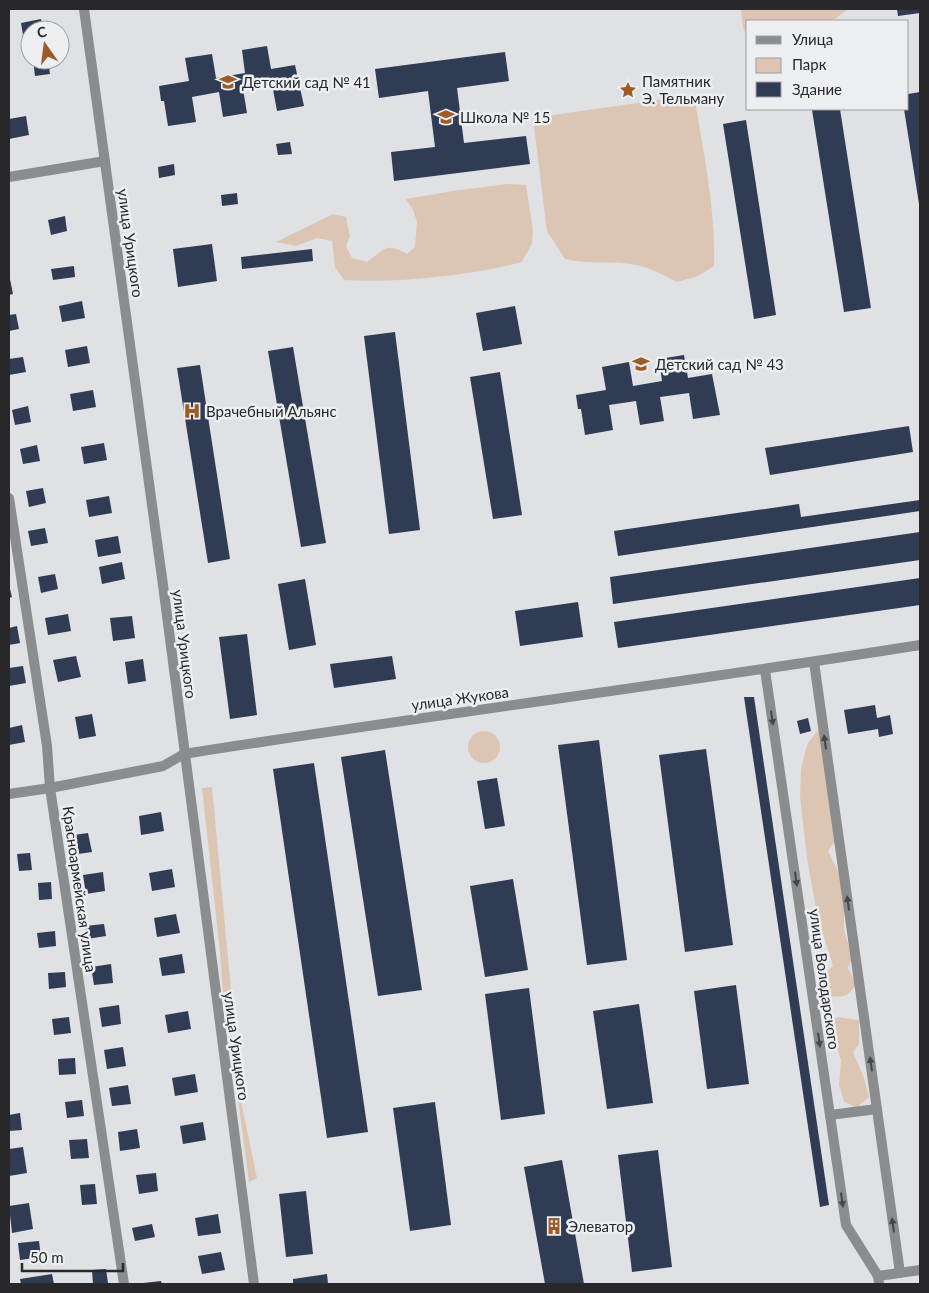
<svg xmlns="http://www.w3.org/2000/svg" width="929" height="1293" font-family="Lato,sans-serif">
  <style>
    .green { fill: #ddc5b4 }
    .building { fill: #303b54 }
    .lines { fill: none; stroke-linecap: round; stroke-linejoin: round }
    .minor { stroke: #8b8c8d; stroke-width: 10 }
    .tertiary { stroke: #8b8c8d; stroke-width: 10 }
    .oneway { fill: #464648 }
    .labels { text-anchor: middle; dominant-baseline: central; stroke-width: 5; stroke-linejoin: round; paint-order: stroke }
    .poi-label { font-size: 15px; fill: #28282a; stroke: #eceef2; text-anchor: start }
    .street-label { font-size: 15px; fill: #28282a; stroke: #eceef2 }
  </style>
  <rect width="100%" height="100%" fill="#dfe1e4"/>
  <g class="green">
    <polygon points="741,9 848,9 835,19 827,21 748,21 748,38 743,28"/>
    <path d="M694,95C703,151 716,209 714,266L698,276L677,282C663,275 651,268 636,265C612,260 589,265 565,259L547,231L534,126L539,117Z"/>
    <path d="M507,184L526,185L533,230L532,243L522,262C469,276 399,283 344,280L335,267L332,241L317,238L296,246L276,242L333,214L346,217L350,236L346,246L352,258L367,262C385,249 386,242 407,254L415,247L417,221L413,210L406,199L453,191Z"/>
    <path d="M819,729L835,841L828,851L840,875L844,906V929L852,958L848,968L856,984C848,998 843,997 828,996L825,985L826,972L833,966L817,914L807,858L800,796L801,770L805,752L808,743Z"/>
    <circle cx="484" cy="747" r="16"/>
    <polygon points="212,787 232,1001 224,1002 219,943 202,788"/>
    <polygon points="837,1017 859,1020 859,1044 853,1052 864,1078 869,1097 856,1108 844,1101 839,1085 841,1060 829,1023"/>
    <polygon points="234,1068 257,1178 249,1182"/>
  </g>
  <g class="building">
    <polygon points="897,9 919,9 920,13 898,16"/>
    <polygon points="41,19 43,30 30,30 30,40 24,41 21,23"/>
    <polygon points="267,46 271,69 295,65 304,106 277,111 272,84 243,89 247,113 223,117 219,92 192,97 196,122 168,126 164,101 161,101 159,86 189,81 185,58 212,54 216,78 245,73 242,50"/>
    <polygon points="505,52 509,81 457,88 464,143 526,136 530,164 394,181 391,152 435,147 428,91 379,98 375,69"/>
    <polygon points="33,60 48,60 50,74 35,76"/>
    <polygon points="920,92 920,204 919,204 904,109 908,109 908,94"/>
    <polygon points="822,109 840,109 871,308 844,312 812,110"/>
    <polygon points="26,116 29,135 9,139 9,119"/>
    <polygon points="746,120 776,315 754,319 723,124"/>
    <polygon points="290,142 292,154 278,155 276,144"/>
    <polygon points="174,164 175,175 159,178 158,167"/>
    <polygon points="237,193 238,204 222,206 221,195"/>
    <polygon points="65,216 67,231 51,235 48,220"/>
    <polygon points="212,244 217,281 178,287 173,249"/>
    <polygon points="312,249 313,261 242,269 241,257"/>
    <polygon points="74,266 75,277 53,280 51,269"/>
    <polygon points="9,279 10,279 13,294 9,295"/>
    <polygon points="82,301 85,318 62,322 59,306"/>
    <polygon points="515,306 522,344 483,351 476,313"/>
    <polygon points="16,314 19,329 9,331 9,315"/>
    <polygon points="395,332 420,530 389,534 364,336"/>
    <polygon points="87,346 90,363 68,367 65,350"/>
    <polygon points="293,347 326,543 301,547 268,351"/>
    <polygon points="684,355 688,378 712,374 720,415 693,419 689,393 660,397 664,421 640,425 636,401 609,405 613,430 585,435 581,409 578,409 576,395 606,390 602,367 629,362 633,386 662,381 659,359"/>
    <polygon points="23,357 26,372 9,375 9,359"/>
    <polygon points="200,365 230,559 208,563 177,368"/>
    <polygon points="500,372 522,515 493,519 470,377"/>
    <polygon points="93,390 96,407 73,411 70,394"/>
    <polygon points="28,406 31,422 15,425 12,410"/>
    <polygon points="909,426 913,452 770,475 765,448"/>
    <polygon points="104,443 107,460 84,464 81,447"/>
    <polygon points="37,445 40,461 23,464 20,449"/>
    <polygon points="43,488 46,503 29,507 26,491"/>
    <polygon points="109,496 112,513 89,517 86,500"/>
    <polygon points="920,500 920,511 618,556 614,531 799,504 801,517"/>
    <polygon points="45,528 48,543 31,546 28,531"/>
    <polygon points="920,532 920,560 613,604 610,577"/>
    <polygon points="118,536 121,553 98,557 95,540"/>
    <polygon points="122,562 125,579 102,584 99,567"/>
    <polygon points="55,574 58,589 41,593 38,577"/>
    <polygon points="920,578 920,605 618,648 614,622"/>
    <polygon points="305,579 316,645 289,650 278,584"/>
    <polygon points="9,585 12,597 9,598"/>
    <polygon points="578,602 583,637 520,646 515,611"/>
    <polygon points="68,614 71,631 48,635 45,618"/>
    <polygon points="132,616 135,638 113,641 110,618"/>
    <polygon points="17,626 20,643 9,645 9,628"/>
    <polygon points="247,634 257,715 230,719 219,637"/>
    <polygon points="76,656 81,677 58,682 53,660"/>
    <polygon points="392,656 396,679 334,688 330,664"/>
    <polygon points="143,659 146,681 128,684 125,662"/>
    <polygon points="23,666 26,683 9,686 9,668"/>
    <polygon points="744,697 754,697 829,1205 820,1207"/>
    <polygon points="875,705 877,718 890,715 893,734 879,737 878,729 848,734 844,710"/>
    <polygon points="92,714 96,736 79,739 75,717"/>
    <polygon points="808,718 811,731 800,734 797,721"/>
    <polygon points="22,725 25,742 9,745 9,728"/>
    <polygon points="599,740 627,960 587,965 558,745"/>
    <polygon points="706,749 733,945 685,952 659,755"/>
    <polygon points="385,750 422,990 378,996 341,757"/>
    <polygon points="314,763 368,1132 327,1138 273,769"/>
    <polygon points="497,778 505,826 485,829 477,781"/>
    <polygon points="161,812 164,831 141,835 139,816"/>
    <polygon points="88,833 92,852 78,854 74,835"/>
    <polygon points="30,853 32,870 19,871 17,854"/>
    <polygon points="172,869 175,887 152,891 149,873"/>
    <polygon points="103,872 105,891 86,894 83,875"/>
    <polygon points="513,879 528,970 485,977 470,886"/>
    <polygon points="51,882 52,899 39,900 38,883"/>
    <polygon points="176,914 180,933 157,937 154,918"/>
    <polygon points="104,924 106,936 87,939 85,926"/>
    <polygon points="55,931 56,946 39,948 37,933"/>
    <polygon points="182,954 185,973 162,976 159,958"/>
    <polygon points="111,964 113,983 94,985 91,967"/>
    <polygon points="65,972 66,987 49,989 48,973"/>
    <polygon points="736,985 749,1084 707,1089 694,991"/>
    <polygon points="529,988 545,1114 501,1120 485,994"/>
    <polygon points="639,1004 653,1103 607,1109 593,1011"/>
    <polygon points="119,1005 121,1024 102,1027 99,1008"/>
    <polygon points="188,1011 191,1029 168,1033 165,1015"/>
    <polygon points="69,1017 71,1033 54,1035 52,1019"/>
    <polygon points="123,1047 126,1066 107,1069 104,1050"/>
    <polygon points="75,1058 76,1074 59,1075 58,1059"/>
    <polygon points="195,1074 198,1092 175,1096 172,1078"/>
    <polygon points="128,1085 131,1104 112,1106 109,1088"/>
    <polygon points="82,1100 84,1116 67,1118 65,1102"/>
    <polygon points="435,1102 451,1225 410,1231 393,1108"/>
    <polygon points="20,1113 22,1130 9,1131 9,1115"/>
    <polygon points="203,1122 206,1140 183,1144 180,1126"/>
    <polygon points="137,1129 140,1148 120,1151 118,1132"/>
    <polygon points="87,1139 89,1158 71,1159 69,1140"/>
    <polygon points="23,1147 27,1173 9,1176 9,1149"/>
    <polygon points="658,1150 672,1267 632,1272 618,1155"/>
    <polygon points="562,1160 584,1284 545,1284 524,1167"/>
    <polygon points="156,1173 158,1191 139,1194 136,1175"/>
    <polygon points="95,1184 97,1204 82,1205 80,1185"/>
    <polygon points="306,1191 313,1254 286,1257 279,1194"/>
    <polygon points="29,1203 33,1229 12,1233 9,1206"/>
    <polygon points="218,1214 221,1233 198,1236 195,1218"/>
    <polygon points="152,1224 155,1237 135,1241 132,1228"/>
    <polygon points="39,1241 41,1257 20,1260 18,1243"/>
    <polygon points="221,1252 225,1270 202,1274 198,1256"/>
    <polygon points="106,1269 108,1283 93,1284 92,1270"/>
    <polygon points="52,1274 54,1284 21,1284 20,1279"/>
    <polygon points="327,1274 328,1284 293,1284 293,1279"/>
    <polygon points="161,1281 162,1284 143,1284 143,1283"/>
  </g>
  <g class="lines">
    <g class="minor">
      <polyline points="9,177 105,161"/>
      <polyline points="9,498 47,746 50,788 124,1284"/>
      <polyline points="814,662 900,1273"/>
      <polyline points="765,670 846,1225 878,1276"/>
      <path d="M9,794L50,788L163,766L184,754C429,715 675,684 920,645"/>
      <polyline points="830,1115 877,1109"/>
    </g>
    <g class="tertiary">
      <polyline points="84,9 163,585 254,1284"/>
      <polyline points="879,1284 878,1276 920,1270"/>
    </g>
  </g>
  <defs><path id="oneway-solid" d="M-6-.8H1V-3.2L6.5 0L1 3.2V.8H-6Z" transform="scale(1.25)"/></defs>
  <g class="oneway">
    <use href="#oneway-solid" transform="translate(772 718) rotate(82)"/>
    <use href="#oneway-solid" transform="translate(825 742) rotate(-98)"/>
    <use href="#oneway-solid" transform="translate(796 879) rotate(82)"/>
    <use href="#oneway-solid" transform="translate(848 903) rotate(-98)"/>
    <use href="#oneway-solid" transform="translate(819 1040) rotate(82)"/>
    <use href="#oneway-solid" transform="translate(871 1064) rotate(-98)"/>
    <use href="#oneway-solid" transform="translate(842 1200) rotate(82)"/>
    <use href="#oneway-solid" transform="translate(893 1225) rotate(-98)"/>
  </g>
  <defs>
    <g id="school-bare" transform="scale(1.35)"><path d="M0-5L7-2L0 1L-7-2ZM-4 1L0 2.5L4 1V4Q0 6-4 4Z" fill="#9c5b27" stroke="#eceef2" stroke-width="2.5" paint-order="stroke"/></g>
    <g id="sight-bare" transform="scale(1.35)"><path d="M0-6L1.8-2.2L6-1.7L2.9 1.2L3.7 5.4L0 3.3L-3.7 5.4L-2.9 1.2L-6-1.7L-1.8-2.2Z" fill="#9c5b27" stroke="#eceef2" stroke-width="2.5" paint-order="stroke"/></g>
    <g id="hospital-bare" transform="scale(1.35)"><path d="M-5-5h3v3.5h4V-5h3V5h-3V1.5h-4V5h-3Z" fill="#9c5b27" stroke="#eceef2" stroke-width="2.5" paint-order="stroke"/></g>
    <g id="building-bare" transform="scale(1.35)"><path d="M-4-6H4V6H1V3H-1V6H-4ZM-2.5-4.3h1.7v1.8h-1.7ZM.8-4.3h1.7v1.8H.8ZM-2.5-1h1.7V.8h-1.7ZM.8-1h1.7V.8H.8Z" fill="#9c5b27" stroke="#eceef2" stroke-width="2.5" paint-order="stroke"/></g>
  </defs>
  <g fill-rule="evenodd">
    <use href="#school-bare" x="228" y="82"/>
    <use href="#sight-bare" x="628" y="90"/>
    <use href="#school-bare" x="446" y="117"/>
    <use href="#school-bare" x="641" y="364"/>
    <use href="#hospital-bare" x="192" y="411"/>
    <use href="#building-bare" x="554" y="1226"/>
  </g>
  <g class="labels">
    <g class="poi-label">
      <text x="642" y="81">Памятник<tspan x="642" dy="17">Э. Тельману</tspan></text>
      <text x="242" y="82">Детский сад № 41</text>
      <text x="460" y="117">Школа № 15</text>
      <text x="655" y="364">Детский сад № 43</text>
      <text x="206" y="411">Врачебный Альянс</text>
      <text x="568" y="1226">Элеватор</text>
    </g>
    <g class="street-label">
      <text transform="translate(131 243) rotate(82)">улица Урицкого</text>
      <text transform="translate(185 644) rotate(83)">улица Урицкого</text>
      <text transform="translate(460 698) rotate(-8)">улица Жукова</text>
      <text transform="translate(80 889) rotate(82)">Красноармейская улица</text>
      <text transform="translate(825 979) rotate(82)">улица Володарского</text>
      <text transform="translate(237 1046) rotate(82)">улица Урицкого</text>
    </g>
  </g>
  <rect width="929" height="1293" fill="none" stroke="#28282a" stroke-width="20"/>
  <rect x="746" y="20" width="162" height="90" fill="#eceef2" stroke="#9e9fa2"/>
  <rect x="756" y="36" width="25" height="8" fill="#8b8c8d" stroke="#9e9fa2"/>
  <text x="792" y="45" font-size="15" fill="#28282a">Улица</text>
  <rect x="756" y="58" width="25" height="15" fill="#ddc5b4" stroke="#9e9fa2"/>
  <text x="792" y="70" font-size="15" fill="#28282a">Парк</text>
  <rect x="756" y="82" width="25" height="15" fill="#303b54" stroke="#9e9fa2"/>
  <text x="792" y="95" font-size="15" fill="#28282a">Здание</text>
  <g transform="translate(45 45) rotate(346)"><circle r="24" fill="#eceef2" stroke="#9e9fa2"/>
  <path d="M0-4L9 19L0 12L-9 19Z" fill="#9c5b27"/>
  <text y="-8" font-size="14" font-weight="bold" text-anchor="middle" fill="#28282a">С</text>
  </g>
  <path d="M22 1263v8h101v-8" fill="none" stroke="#28282a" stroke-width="2.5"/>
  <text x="30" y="1263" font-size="15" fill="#28282a" stroke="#eceef2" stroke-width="4" paint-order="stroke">50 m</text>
</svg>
